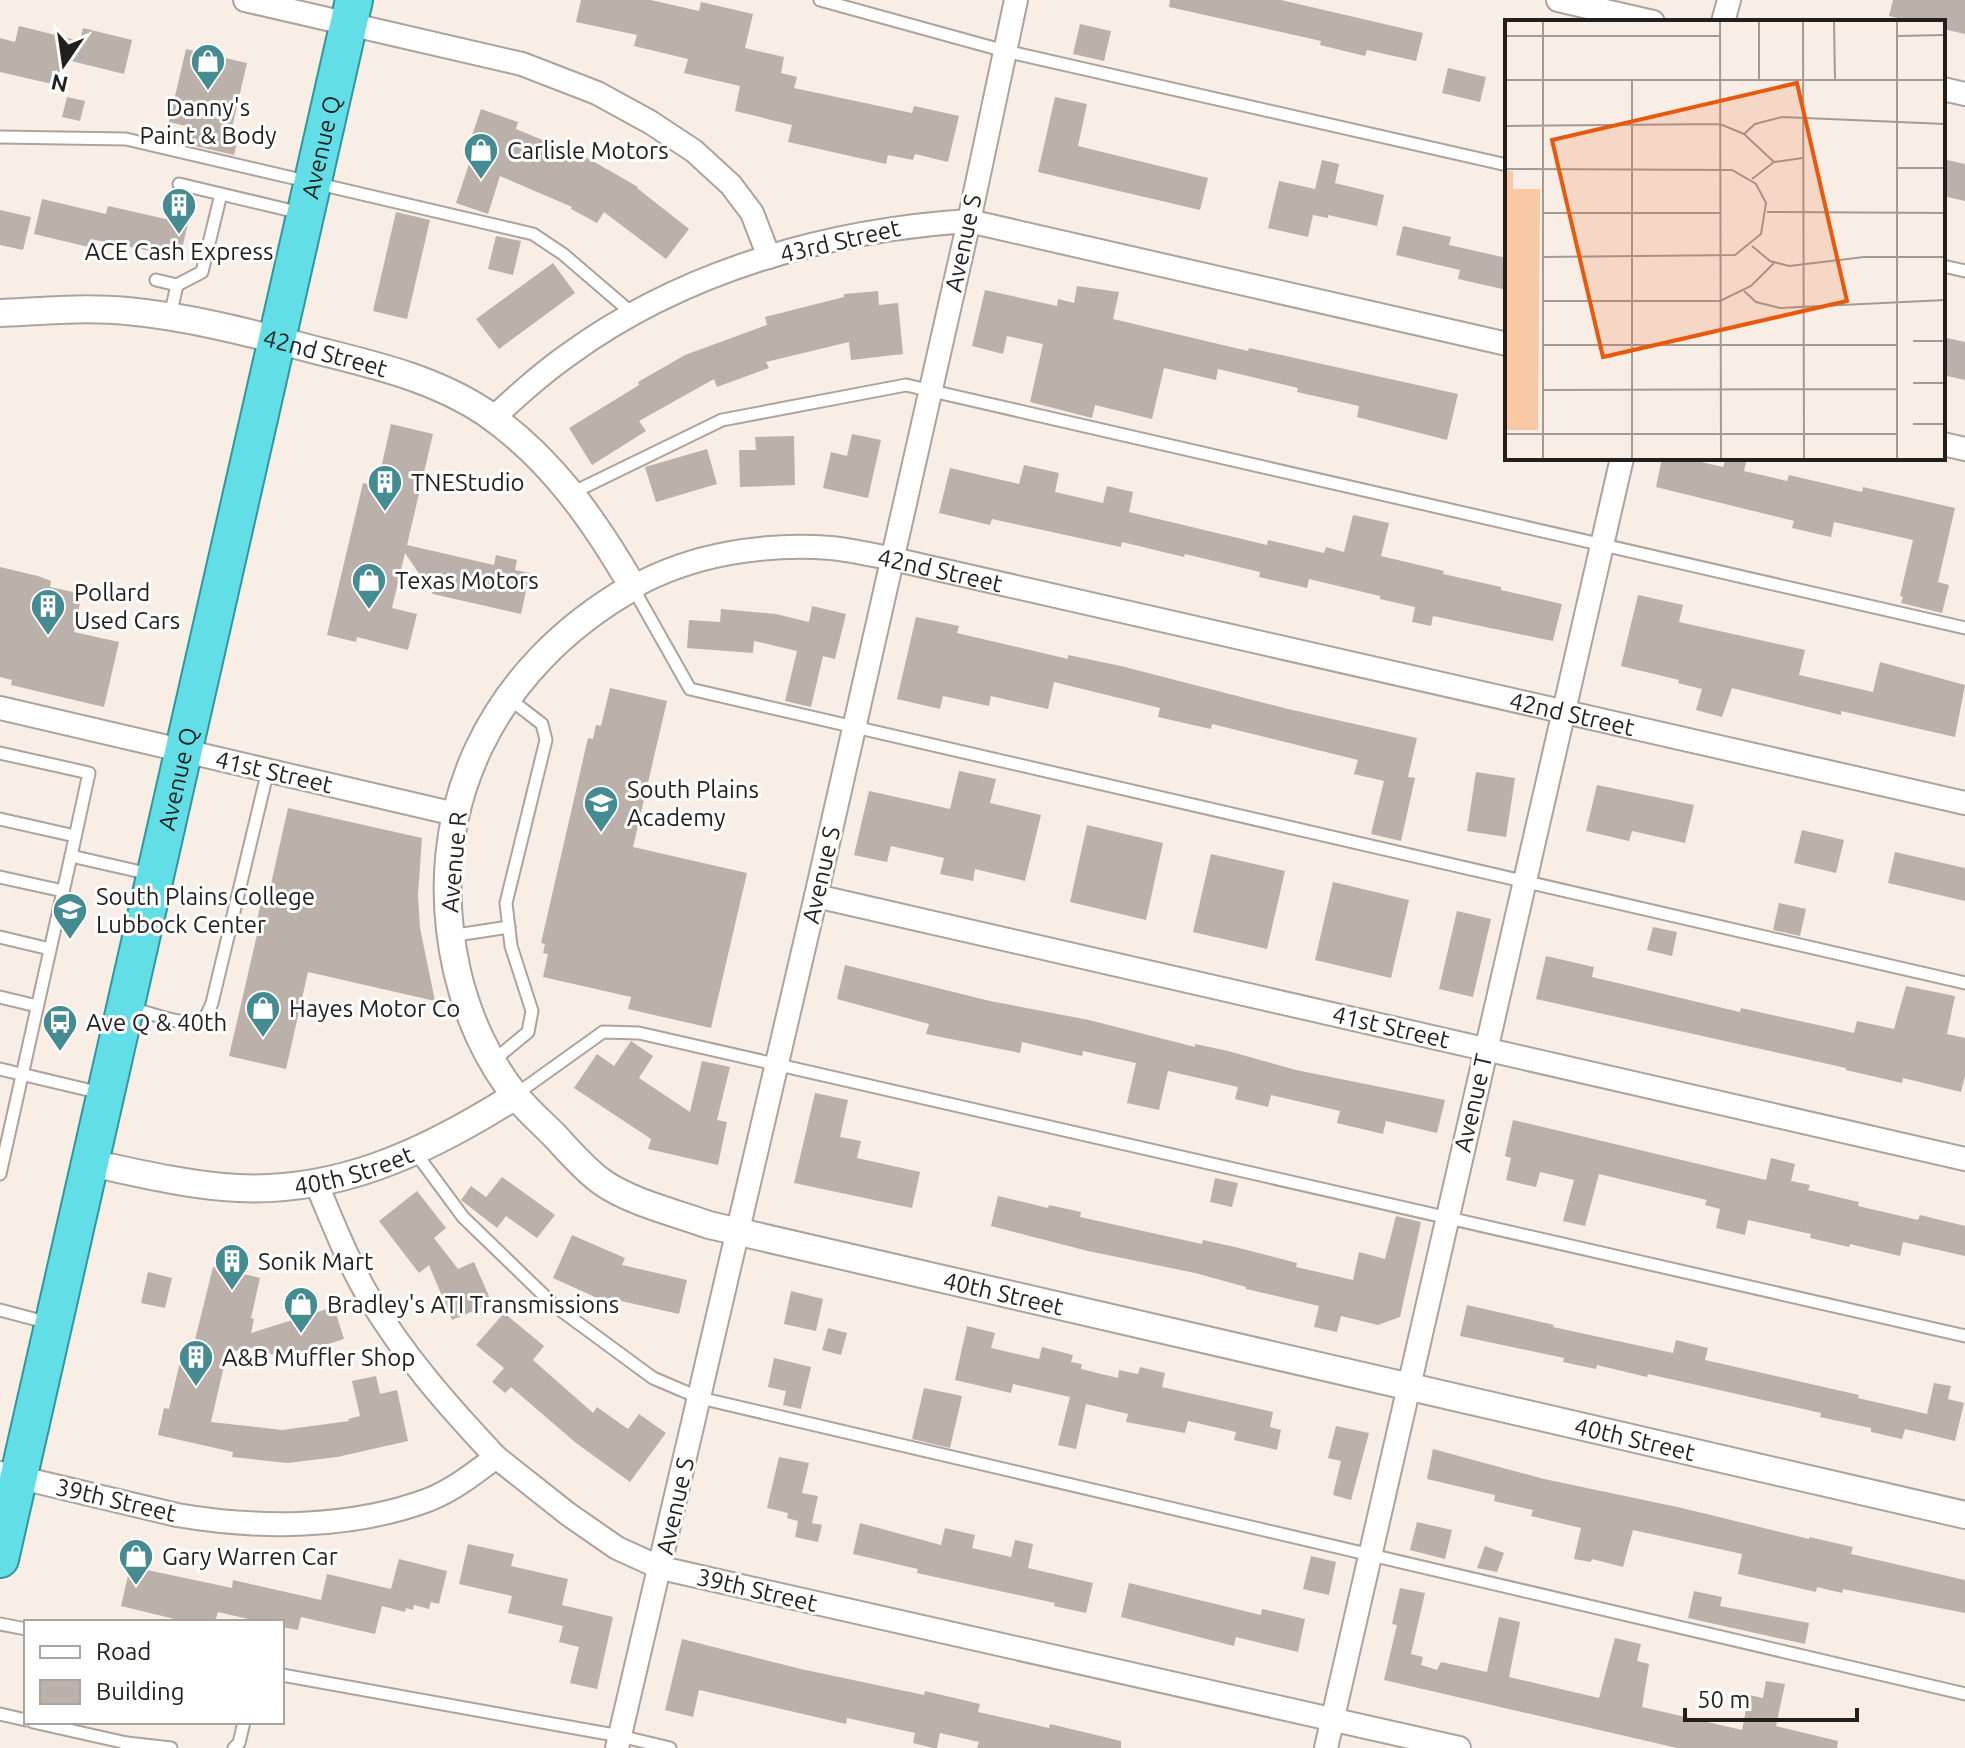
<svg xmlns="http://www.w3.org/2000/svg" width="1965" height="1748" font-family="Ubuntu,sans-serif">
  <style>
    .building { fill: #bbb1aa }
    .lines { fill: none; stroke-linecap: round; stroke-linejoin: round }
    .service-casing { stroke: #ada39c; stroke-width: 15 }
    .minor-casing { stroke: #ada39c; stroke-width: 26 }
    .tertiary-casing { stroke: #ada39c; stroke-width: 30 }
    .trunk-casing { stroke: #32969b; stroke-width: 40 }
    .service { stroke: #fff; stroke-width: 11 }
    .minor { stroke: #fff; stroke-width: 22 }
    .tertiary { stroke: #fff; stroke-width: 26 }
    .trunk { stroke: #62dee6; stroke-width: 36 }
    .labels { text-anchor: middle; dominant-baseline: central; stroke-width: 6; stroke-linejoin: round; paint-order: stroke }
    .poi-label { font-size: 24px; fill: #221f1c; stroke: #fff; text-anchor: start }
    .street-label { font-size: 24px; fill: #221f1c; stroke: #fff }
    .inset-road { fill: none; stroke: #a29b95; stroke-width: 2 }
    .view { fill: #e8590c; fill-opacity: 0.15; stroke: #e8590c; stroke-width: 4 }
    .inset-edge { fill: none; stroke: #221f1c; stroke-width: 4 }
  </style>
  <rect width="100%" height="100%" fill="#f8eee6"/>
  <g class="building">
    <polygon points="581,0 651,0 699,11 701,2 753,14 745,48 784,57 781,73 797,77 794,88 912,113 914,106 959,116 948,162 915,154 913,160 888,155 886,164 788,142 792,125 735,111 740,86 684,73 688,59 634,46 637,35 576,22"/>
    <polygon points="1170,0 1281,0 1423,33 1416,61 1367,50 1365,56 1320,45 1321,41 1169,7"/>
    <polygon points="1893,0 1965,0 1965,34 1943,29 1943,22 1914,22 1889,16"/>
    <polygon points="1080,24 1111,31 1104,61 1073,54"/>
    <polygon points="19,26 80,41 83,28 132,40 124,74 67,60 61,86 0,72 0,38 15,42"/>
    <polygon points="186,49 247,63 230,136 238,138 234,155 186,144 190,127 169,122"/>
    <polygon points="1448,68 1486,77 1480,102 1442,93"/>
    <polygon points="67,97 85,101 80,121 62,117"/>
    <polygon points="1055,97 1087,104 1078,146 1208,178 1200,210 1038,172"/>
    <polygon points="481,109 518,122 516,129 591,160 638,187 637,188 689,229 666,259 604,212 597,223 571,209 572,207 500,176 488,214 456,203 471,158 465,156"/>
    <polygon points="1943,159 1965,164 1965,201 1943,196"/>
    <polygon points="1322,160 1339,164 1335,183 1384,195 1377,226 1328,215 1328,218 1313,215 1308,237 1268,228 1279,181 1315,189"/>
    <polygon points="42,199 106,214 108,206 188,224 180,257 91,239 89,247 34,234"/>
    <polygon points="0,210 31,217 23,250 0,245"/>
    <polygon points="396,212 430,220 407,319 373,311"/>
    <polygon points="1403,226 1451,237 1449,245 1507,258 1507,290 1458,279 1460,270 1396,255"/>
    <polygon points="496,236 521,241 513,275 488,269"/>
    <polygon points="553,263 575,293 499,349 476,319"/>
    <polygon points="1077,286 1119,292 1113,319 1248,351 1249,348 1458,394 1447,440 1357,417 1359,406 1297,392 1298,388 1218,369 1216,380 1164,368 1152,419 1095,405 1092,418 1030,402 1043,344 1007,336 1003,354 972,346 985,290 1057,306 1058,299 1074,303"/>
    <polygon points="878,291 879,305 898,303 903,354 851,360 849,342 766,362 769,368 717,387 714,379 639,421 646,431 592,465 569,428 639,385 638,382 685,355 767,325 765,317 844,297 844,294"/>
    <polygon points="1947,338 1965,342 1965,380 1943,375 1943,357"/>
    <polygon points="391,424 433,434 407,545 494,565 496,555 517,560 515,570 530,573 521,614 433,594 405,553 392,608 417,614 408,650 357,637 356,642 327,635 363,483 377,486"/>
    <polygon points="852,434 881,440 868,498 823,488 831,452 847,456"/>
    <polygon points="794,436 795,485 740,487 739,450 756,450 755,437"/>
    <polygon points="707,449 717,484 656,502 645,467"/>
    <polygon points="1662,458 1683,458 1723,467 1726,458 1747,458 1744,471 1787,481 1789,475 1862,492 1863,487 1955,508 1938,582 1949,585 1942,613 1901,603 1903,597 1900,596 1913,540 1834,522 1831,537 1792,528 1794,521 1656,487"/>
    <polygon points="1024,465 1059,473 1055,492 1103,503 1107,486 1133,492 1129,512 1267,545 1268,540 1324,553 1326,547 1344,552 1353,515 1389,523 1381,556 1444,571 1443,574 1501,587 1501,590 1562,604 1553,641 1433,616 1431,626 1412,622 1415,607 1380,599 1380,596 1309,579 1307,588 1259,577 1260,572 1185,554 1184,557 1122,542 1121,547 992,519 990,525 939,513 950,468 1019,484"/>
    <polygon points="0,567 38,576 51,581 50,587 82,594 74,632 119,642 104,707 11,685 12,680 0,677"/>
    <polygon points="1638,595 1683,605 1679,622 1805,650 1799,675 1873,692 1880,662 1965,685 1955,737 1841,711 1841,715 1732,688 1722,717 1696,710 1702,689 1678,683 1679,680 1621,666"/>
    <polygon points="812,606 846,614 835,659 823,656 811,707 785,701 797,651 754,641 753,653 687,648 689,620 720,622 721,609 776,614 809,622"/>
    <polygon points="916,617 959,626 957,633 1068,659 1068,655 1121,666 1288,709 1417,738 1408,777 1415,778 1401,841 1371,834 1384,781 1354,774 1358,760 1212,724 1211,729 1158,717 1160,708 1054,682 1048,709 991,696 989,706 943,696 940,709 897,699"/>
    <polygon points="610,688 667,701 633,847 747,873 711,1028 628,1009 631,997 543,977 548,954 543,953 545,944 541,943 588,738 593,739 596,725 601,726"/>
    <polygon points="959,771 996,779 990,803 1041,815 1025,881 975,869 973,881 940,874 944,858 891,846 887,862 854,855 869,791 950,809"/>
    <polygon points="1476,772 1515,778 1506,837 1467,831"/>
    <polygon points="1597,785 1694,805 1685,843 1632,831 1629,841 1586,831"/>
    <polygon points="288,808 422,838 418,895 420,928 435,1001 308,972 286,1069 229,1056 259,926 256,925 263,892 269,893"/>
    <polygon points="1087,825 1163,843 1146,920 1070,902"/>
    <polygon points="1802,830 1844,840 1836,873 1794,863"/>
    <polygon points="1895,852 1965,868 1965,901 1888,883"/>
    <polygon points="1211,854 1285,871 1267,949 1193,932"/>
    <polygon points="1333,882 1409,900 1391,978 1315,960"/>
    <polygon points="1779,903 1806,909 1800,936 1773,930"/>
    <polygon points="1457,911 1491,919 1473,997 1439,989"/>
    <polygon points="1653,927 1677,932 1672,956 1647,950"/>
    <polygon points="1546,956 1594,967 1592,977 1740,1012 1741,1008 1854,1033 1857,1021 1894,1029 1906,986 1955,996 1947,1034 1965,1038 1965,1076 1961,1092 1903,1078 1902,1083 1846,1070 1846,1068 1536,999"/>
    <polygon points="845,965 990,1001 1089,1020 1195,1047 1195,1044 1228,1051 1296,1070 1445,1100 1437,1133 1386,1121 1383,1134 1337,1123 1340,1111 1271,1095 1268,1107 1235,1099 1238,1087 1168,1071 1159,1110 1127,1103 1136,1063 1083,1051 1082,1056 1022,1042 1020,1053 926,1034 929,1024 837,999"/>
    <polygon points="631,1041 653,1056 639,1078 690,1112 702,1061 730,1067 717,1120 727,1122 718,1165 648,1149 651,1139 574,1088 597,1054 614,1066"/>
    <polygon points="815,1093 848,1100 840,1137 861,1141 857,1158 920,1172 912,1208 794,1183"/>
    <polygon points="1513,1120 1766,1180 1771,1158 1795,1164 1791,1181 1810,1185 1808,1190 1859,1202 1858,1206 1918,1220 1920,1215 1965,1226 1965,1256 1903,1242 1900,1256 1850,1244 1849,1247 1810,1238 1811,1234 1748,1220 1745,1235 1716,1228 1720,1209 1705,1205 1707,1200 1599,1174 1585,1226 1563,1221 1574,1180 1540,1172 1536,1187 1506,1180 1511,1158 1505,1156"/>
    <polygon points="502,1177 555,1215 537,1238 506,1216 497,1228 461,1200 471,1186 486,1197"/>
    <polygon points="1215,1178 1238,1183 1232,1207 1210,1202"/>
    <polygon points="417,1191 446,1228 434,1238 458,1269 474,1262 492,1303 452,1320 429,1265 419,1273 379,1221"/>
    <polygon points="998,1196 1048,1208 1049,1205 1081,1212 1080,1217 1152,1233 1202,1244 1203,1240 1235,1247 1297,1263 1296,1267 1353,1280 1359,1252 1385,1259 1396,1216 1421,1222 1400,1317 1378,1325 1341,1316 1337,1332 1314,1327 1319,1306 1246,1289 1246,1287 1195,1273 1088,1251 991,1226"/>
    <polygon points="572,1235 625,1258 622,1265 687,1280 679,1314 608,1298 606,1302 553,1278"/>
    <polygon points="213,1267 260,1278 251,1318 254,1319 251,1333 334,1307 344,1339 284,1358 248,1347 246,1353 228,1349 211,1422 282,1430 349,1421 348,1419 360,1416 352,1381 376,1376 380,1394 397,1390 408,1441 337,1457 287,1463 232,1457 233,1452 158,1435 164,1408 169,1409 181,1358 190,1360"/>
    <polygon points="148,1272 172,1278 165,1308 141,1303"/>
    <polygon points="791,1291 823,1299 816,1331 784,1324"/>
    <polygon points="1467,1305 1554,1325 1553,1327 1673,1353 1676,1340 1708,1348 1705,1360 1859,1395 1858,1398 1927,1414 1934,1383 1951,1386 1948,1399 1964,1403 1955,1441 1905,1429 1902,1439 1871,1432 1871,1428 1820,1417 1821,1413 1648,1374 1647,1377 1597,1365 1596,1369 1563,1362 1564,1358 1460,1336"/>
    <polygon points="504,1313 544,1346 533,1360 593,1413 597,1407 628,1429 639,1414 666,1433 630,1482 576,1443 511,1387 505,1393 492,1382 504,1368 476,1345"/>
    <polygon points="967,1326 995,1333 991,1348 1039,1359 1042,1347 1073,1355 1071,1362 1082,1364 1081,1369 1118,1378 1119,1370 1138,1374 1140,1367 1165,1373 1162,1387 1273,1412 1270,1427 1281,1430 1277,1450 1234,1440 1236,1432 1188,1421 1185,1433 1126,1422 1128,1414 1086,1404 1076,1449 1058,1445 1070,1397 1013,1384 1011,1393 955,1380"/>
    <polygon points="828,1328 847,1333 841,1355 822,1350"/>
    <polygon points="774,1358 811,1367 801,1409 783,1405 786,1391 768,1387"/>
    <polygon points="924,1388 962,1396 950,1448 912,1439"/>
    <polygon points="1336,1426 1369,1433 1351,1500 1333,1495 1341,1461 1328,1458"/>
    <polygon points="1433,1449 1544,1479 1682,1508 1809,1539 1809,1537 1853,1547 1851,1554 1965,1580 1965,1613 1843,1589 1842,1593 1817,1587 1816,1592 1738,1574 1742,1554 1633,1530 1623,1567 1592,1559 1591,1562 1574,1559 1581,1528 1531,1516 1533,1510 1494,1501 1495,1495 1427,1479"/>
    <polygon points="779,1457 809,1463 802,1493 818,1496 812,1523 822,1525 818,1542 795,1537 798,1521 787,1518 788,1513 767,1508"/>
    <polygon points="1417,1522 1452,1530 1445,1559 1410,1550"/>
    <polygon points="860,1523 941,1545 945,1528 975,1535 972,1548 1011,1557 1015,1540 1033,1544 1028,1568 1093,1583 1086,1613 1054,1606 1055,1603 917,1573 918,1569 853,1554"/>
    <polygon points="468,1544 514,1554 511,1566 568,1579 562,1605 613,1617 597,1689 570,1683 579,1647 559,1642 563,1626 508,1613 512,1596 459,1584"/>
    <polygon points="1485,1546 1504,1553 1497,1572 1477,1568"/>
    <polygon points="1311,1556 1336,1562 1329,1595 1303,1589"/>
    <polygon points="399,1559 447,1571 439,1604 431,1602 429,1609 414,1605 413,1610 406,1608 405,1612 382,1606 375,1634 301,1617 298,1630 282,1627 282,1622 262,1622 218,1612 215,1622 187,1622 121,1606 129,1571 132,1572 133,1567 232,1588 233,1580 321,1600 327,1574 391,1589"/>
    <polygon points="1129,1583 1261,1615 1262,1609 1305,1619 1298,1652 1236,1637 1234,1646 1121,1617"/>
    <polygon points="1400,1588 1425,1593 1411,1654 1423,1657 1421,1665 1437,1670 1441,1662 1487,1672 1499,1617 1520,1622 1509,1677 1599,1698 1615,1638 1641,1644 1637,1661 1649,1664 1642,1707 1742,1730 1749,1695 1763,1698 1766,1681 1785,1684 1776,1726 1838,1741 1837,1748 1677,1748 1384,1680 1397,1625 1392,1624"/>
    <polygon points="1694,1591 1722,1597 1720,1606 1809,1623 1805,1644 1688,1618"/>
    <polygon points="682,1639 801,1669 924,1695 925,1691 980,1704 978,1712 1049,1728 1050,1724 1121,1741 1121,1748 977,1748 979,1742 940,1733 937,1748 933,1748 913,1743 915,1733 847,1718 846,1724 699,1690 693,1717 665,1710"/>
  </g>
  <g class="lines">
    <g class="service-casing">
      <g id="service">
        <polyline points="820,0 1005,51 1507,165"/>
        <polyline points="0,137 126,139 533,234 563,254 633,314"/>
        <polyline points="179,184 301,213"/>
        <polyline points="1943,266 1965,271"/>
        <polyline points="156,280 177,285 202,272 221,194"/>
        <polyline points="170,316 177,285"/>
        <polyline points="572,493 722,420 906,385 1965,628"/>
        <polyline points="633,588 690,689 1965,983"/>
        <polyline points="0,753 89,773 71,856"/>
        <polyline points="0,819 75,836"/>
        <polyline points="0,877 63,891"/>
        <polyline points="450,936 509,927"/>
        <polyline points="0,937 50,949"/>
        <polyline points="0,997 37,1006"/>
        <path d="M128,1007C144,1011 182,1026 197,1022C206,1020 209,1010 212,1003L268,770"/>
        <polyline points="493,1061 528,1032 532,1011 511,946 506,903 546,740 542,724 507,697"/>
        <polyline points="0,1069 101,1093"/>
        <polyline points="515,1095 603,1032 639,1033 1965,1336"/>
        <polyline points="415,1152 463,1217 555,1306 653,1378 700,1398 1965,1694"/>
        <polyline points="0,1174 71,856 150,874"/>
        <polyline points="0,1310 49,1323"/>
        <polyline points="0,1624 26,1629"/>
        <polyline points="282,1675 620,1736 670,1748"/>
        <polyline points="0,1714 26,1720"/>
        <polyline points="33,1722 127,1743 126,1748"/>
        <polyline points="127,1743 171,1748"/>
        <polyline points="234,1748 239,1743 244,1722"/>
      </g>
    </g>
    <g class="minor-casing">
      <g id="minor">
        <polyline points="245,0 522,64 597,93 650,122 694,151 731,185 752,213 769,257"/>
        <polyline points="1558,0 1653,22"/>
        <polyline points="1723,22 1729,0"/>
        <polyline points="1943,89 1965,94"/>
        <path d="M493,418C517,396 541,374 568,355C683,271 828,230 969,221L1507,344"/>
        <polyline points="1943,444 1965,449"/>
        <path id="s1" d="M633,587C692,554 764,543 831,548C852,550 872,555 893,559L1965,803"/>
        <polyline points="0,708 455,814"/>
        <polyline points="816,896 1965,1159"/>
        <path d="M316,1183C332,1220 347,1260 367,1294C403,1355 448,1406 496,1457"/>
        <path d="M0,1473L177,1515C258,1529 350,1529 428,1500C453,1490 475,1473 496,1457L568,1514L617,1548L661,1568L1459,1748"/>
        <polyline points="617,1748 816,896 969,221 1016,0"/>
        <polyline points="1326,1748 1622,458"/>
      </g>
    </g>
    <g class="tertiary-casing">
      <g id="tertiary">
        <path id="s2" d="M0,313C42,311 85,307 127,311C193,317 258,335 323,352C379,366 437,380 486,413C551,458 594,520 633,587C491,668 421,810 457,971C467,1014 487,1061 516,1096C527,1110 541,1122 554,1135C569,1151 584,1169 602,1182C630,1202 676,1213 709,1225L1965,1515"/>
        <path id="s3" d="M90,1163C134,1172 178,1183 223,1187C332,1197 425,1153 515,1096"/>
      </g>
    </g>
    <g class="trunk-casing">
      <g id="trunk">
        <path id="s4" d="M0,1559L354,0"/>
      </g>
    </g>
    <use href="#service" class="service"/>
    <use href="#minor" class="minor"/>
    <use href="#tertiary" class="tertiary"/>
    <use href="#trunk" class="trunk"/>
  </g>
  <defs>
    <g id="shop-pin" transform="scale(1.8)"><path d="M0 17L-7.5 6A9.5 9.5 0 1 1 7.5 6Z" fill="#448c91" stroke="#fff"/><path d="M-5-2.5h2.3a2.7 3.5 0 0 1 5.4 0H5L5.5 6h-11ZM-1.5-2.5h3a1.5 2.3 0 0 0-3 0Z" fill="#fff"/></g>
    <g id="building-pin" transform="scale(1.8)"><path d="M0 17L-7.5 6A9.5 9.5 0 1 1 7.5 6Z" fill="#448c91" stroke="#fff"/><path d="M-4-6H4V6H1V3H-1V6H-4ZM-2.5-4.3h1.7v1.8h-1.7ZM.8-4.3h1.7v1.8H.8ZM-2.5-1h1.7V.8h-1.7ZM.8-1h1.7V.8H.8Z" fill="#fff"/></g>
    <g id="university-pin" transform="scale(1.8)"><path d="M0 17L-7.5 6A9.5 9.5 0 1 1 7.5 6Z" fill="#448c91" stroke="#fff"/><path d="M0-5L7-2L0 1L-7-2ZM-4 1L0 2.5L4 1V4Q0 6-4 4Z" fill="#fff"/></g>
    <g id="bus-pin" transform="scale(1.8)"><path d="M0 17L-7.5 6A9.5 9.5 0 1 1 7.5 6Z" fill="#448c91" stroke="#fff"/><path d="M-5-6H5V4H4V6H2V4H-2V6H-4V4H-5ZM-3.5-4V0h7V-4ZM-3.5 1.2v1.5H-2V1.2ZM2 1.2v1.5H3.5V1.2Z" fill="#fff"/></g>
  </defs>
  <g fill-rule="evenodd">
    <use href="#shop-pin" x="208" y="61"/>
    <use href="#shop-pin" x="481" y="150"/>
    <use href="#building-pin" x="179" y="205"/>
    <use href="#building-pin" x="385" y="482"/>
    <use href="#shop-pin" x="369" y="580"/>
    <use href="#building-pin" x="48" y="606"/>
    <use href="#university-pin" x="601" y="803"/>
    <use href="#university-pin" x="70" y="910"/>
    <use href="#shop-pin" x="263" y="1008"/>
    <use href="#bus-pin" x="60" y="1022"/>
    <use href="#building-pin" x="232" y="1261"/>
    <use href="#shop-pin" x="301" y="1304"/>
    <use href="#building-pin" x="196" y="1357"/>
    <use href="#shop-pin" x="136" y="1556"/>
  </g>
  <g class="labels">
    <g class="poi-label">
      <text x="208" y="107" text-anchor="middle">Danny's<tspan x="208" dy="28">Paint &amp; Body</tspan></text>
      <text x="507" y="150">Carlisle Motors</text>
      <text x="179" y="251" text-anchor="middle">ACE Cash Express</text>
      <text x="411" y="482">TNEStudio</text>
      <text x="395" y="580">Texas Motors</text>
      <text x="74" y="592">Pollard<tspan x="74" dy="28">Used Cars</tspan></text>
      <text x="627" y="789">South Plains<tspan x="627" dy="28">Academy</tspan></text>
      <text x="96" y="896">South Plains College<tspan x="96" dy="28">Lubbock Center</tspan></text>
      <text x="289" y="1008">Hayes Motor Co</text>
      <text x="86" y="1022">Ave Q &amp; 40th</text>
      <text x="258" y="1261">Sonik Mart</text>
      <text x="327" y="1304">Bradley's ATI Transmissions</text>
      <text x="222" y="1357">A&amp;B Muffler Shop</text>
      <text x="162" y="1556">Gary Warren Car</text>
    </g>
    <g class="street-label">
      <text stroke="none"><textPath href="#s4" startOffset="1448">Avenue Q</textPath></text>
      <text transform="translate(840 241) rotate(-13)">43rd Street</text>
      <text transform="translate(963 243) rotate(-78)">Avenue S</text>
      <text stroke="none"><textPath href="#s2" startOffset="330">42nd Street</textPath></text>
      <text stroke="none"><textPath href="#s1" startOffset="316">42nd Street</textPath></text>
      <text stroke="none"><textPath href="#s1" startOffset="964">42nd Street</textPath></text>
      <text transform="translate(274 772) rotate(13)">41st Street</text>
      <text stroke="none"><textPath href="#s4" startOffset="800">Avenue Q</textPath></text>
      <text transform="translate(454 862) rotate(-85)">Avenue R</text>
      <text transform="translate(821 875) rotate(-77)">Avenue S</text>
      <text transform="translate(1391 1027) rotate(13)">41st Street</text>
      <text transform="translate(1473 1103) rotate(-77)">Avenue T</text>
      <text stroke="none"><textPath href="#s3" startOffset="268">40th Street</textPath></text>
      <text stroke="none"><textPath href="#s2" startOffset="1866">40th Street</textPath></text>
      <text stroke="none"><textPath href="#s2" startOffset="2514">40th Street</textPath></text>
      <text transform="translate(116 1500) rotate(13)">39th Street</text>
      <text transform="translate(675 1506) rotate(-77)">Avenue S</text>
      <text transform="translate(757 1590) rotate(13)">39th Street</text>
    </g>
  </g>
  <g transform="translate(1505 20)">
    <rect width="440" height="440" fill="#f8eee6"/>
    <path d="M0,151H8V169H35L33,410H0Z" fill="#f9c9a6"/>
    <path class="inset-road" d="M38,1V439M215,1L216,439M298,1L299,439M329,1L330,60M392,1V439M0,16H215M392,16L440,15M0,60H440M254,60V1M0,106L215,104L239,114L250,104L277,97L440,104M239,114L269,142M392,148H440M0,149L227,150L251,164L261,183L256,214L230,235L38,237M247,159L269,142L298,138M262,192L440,193M38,193H215M247,226L265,241L284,246L359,237H440M239,271L251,282L275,288L440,280M38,281H215L246,266L269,243M408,321H440M38,325H392M408,363H440M38,370L392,369M408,404H440M0,414H392M127,439V60"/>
    <path class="view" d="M292,63L342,281L98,337L47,120Z"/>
    <rect width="440" height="440" class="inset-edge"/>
  </g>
  <rect x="24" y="1620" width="260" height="104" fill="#ffffff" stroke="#a7a5a4" stroke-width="2"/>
  <rect x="40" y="1646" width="40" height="12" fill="#ffffff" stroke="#a7a5a4" stroke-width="2"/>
  <text x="96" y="1660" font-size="24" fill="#221f1c">Road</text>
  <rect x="40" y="1680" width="40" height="24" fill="#bbb1aa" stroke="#a7a5a4" stroke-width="2"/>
  <text x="96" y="1700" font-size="24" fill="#221f1c">Building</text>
  <g transform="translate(64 64) rotate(193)" stroke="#ffffff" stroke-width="6" paint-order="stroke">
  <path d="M0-6L14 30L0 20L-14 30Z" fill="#221f1c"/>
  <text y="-12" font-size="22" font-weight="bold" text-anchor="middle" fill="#221f1c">N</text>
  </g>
  <path d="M1685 1708v12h172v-12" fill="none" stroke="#221f1c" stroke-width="4"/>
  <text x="1697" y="1708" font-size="24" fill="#221f1c" stroke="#ffffff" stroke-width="6" paint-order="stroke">50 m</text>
</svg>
